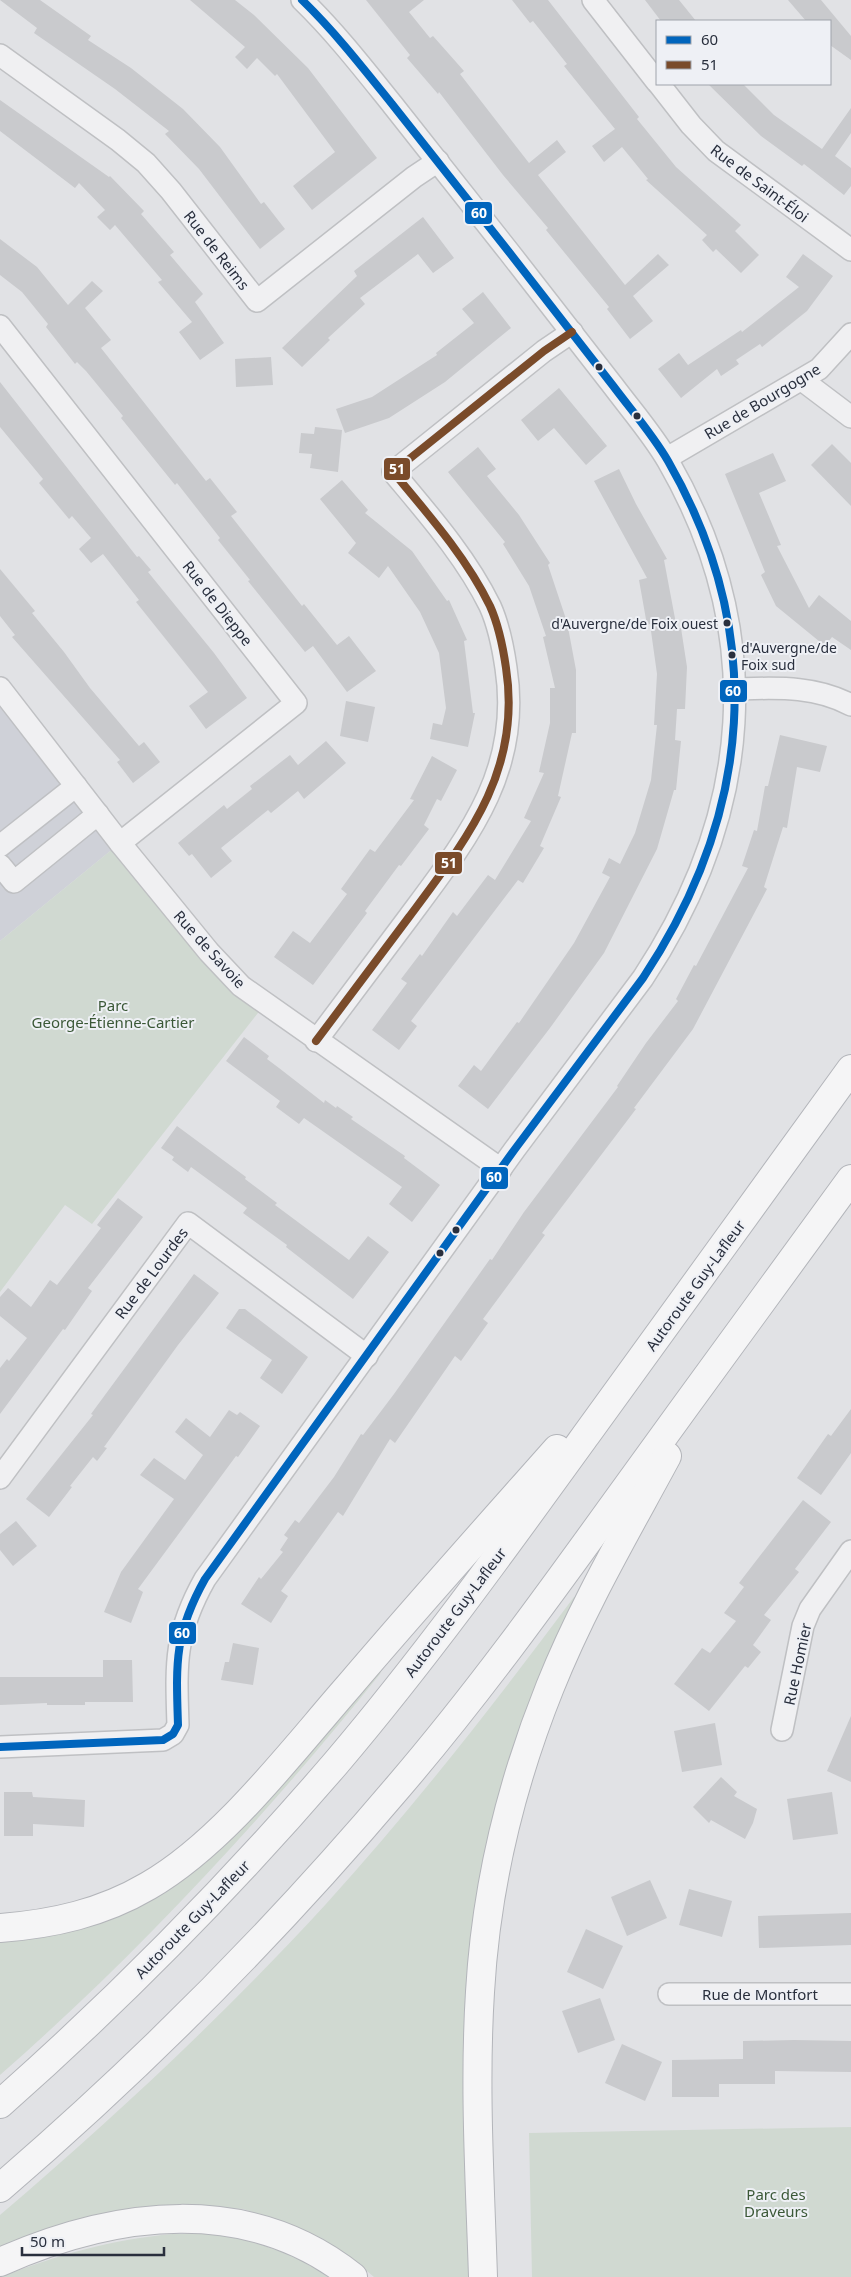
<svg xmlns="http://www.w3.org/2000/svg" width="851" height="2277" font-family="'Noto Sans',sans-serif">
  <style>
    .built { fill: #cfd1d8 }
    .green { fill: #d0d9d1 }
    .building { fill: #c9cacd }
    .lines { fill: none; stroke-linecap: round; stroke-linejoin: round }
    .minor-casing { stroke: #bfc0c3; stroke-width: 24 }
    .highway-casing { stroke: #b3b5ba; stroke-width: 30 }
    .minor { stroke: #f0f0f2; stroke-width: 21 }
    .highway { stroke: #f5f5f6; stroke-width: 28 }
    .bus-1-casing { stroke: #eef0f5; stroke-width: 11 }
    .bus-2-casing { stroke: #eef0f5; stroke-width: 11 }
    .bus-1 { stroke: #0065bd; stroke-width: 8 }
    .bus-2 { stroke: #7a4b2a; stroke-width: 8 }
    .bus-dot { fill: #292f3d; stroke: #eef0f5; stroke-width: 2 }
    .labels { text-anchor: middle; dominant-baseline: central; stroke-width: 4; stroke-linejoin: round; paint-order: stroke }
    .bus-label { font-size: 14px; fill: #292f3d; stroke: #eef0f5; text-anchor: end }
    .street-label { font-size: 15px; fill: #292f3d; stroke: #eef0f5 }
    .park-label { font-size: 15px; fill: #3b5837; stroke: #eef0f5 }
    .line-badge { stroke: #eef0f5; stroke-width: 2 }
    .badge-label { font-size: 14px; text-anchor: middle; font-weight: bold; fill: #fff }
  </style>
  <rect width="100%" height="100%" fill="#e1e2e5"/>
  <polygon class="built" points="0,688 120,843 0,941"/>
  <g class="green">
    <polygon points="120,843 265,1004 92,1224 65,1205 0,1292 0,941"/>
    <path d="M574,1597H576L575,1600L509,1765L474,2277H374L349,2256L313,2236L277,2220L243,2209L195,2205L153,2206L91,2216L0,2250V2215C114,2118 224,2015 326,1904C414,1807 495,1703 574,1597Z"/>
    <path d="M380,1669H382L380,1674C265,1817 138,1954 0,2075V1937L123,1911Z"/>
    <polygon points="851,2127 851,2277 532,2277 529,2133"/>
    <path d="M173,2234C187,2234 202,2233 216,2235C255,2240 296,2254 328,2277H1C57,2255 113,2239 173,2234Z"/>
  </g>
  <g class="building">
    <polygon points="0,0 40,0 91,36 88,40 131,68 183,109 220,147 261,204 264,202 285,229 260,249 199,169 165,134 169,131 115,89 34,33 37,28"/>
    <polygon points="190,0 235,0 254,15 308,68 377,158 312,210 293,186 335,152 277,74 275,76 257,58 247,69 235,57 245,47"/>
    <polygon points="366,0 424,0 409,12 430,38 433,36 464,71 460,74 529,163 557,140 566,152 538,175 625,285 658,254 669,265 633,296 653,321 630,339 607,309 609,307 546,230 548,228 503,175 439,92 438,94 407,58 410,55"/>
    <polygon points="512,0 548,0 639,117 637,119 676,167 741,225 735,231 759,255 741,273 716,249 713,252 702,240 707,235 646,180 648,179 622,147 604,162 592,146 615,129 564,66 567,64 533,21 530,23"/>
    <polygon points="645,0 679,0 696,21 661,21"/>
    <polygon points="788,0 821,0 851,36 851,60 830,45 830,21 806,21"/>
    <polygon points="708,84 743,84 774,115 822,149 851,108 851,133 835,156 851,168 851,186 844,195 804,164 802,166 761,136"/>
    <polygon points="0,100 109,177 110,176 144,211 141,214 174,252 170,255 203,294 195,302 224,343 200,360 179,332 192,322 158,282 162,280 115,225 110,230 97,217 105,210 79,183 75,188 0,131"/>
    <polygon points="423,217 454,258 433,273 418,254 360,298 365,304 328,338 330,340 302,367 282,348 357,276 354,271"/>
    <polygon points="0,239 37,267 68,305 92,281 103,291 85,308 111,340 101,348 206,481 210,478 237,512 231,516 302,606 304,604 337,645 349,636 376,671 347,692 313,646 305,652 248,581 250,580 218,540 220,538 177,483 175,485 121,418 123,416 86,371 77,362 75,364 46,327 48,324 22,292 0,275"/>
    <polygon points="803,254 833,276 807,311 762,347 760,344 736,360 739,364 721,376 717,369 681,398 658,369 679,353 688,365 741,330 742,332 799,287 786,277"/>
    <polygon points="483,292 511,328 445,382 389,418 345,433 336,409 372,397 437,355 436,353 474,323 462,309"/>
    <polygon points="271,357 273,385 236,387 235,359"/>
    <polygon points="0,382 137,557 139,556 151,570 148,572 214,653 247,698 206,729 189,706 208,692 136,602 139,600 103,554 91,563 79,549 91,538 72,516 69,519 39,483 43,479 0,427"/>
    <polygon points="559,388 607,446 586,465 554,428 538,441 521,420"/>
    <polygon points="315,427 342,430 338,472 310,468 312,454 299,453 301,433 314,434"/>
    <polygon points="832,444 851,463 851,506 811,465"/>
    <polygon points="478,447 496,469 487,476 519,515 550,563 548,565 567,622 576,670 576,733 572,733 558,796 561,797 540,846 544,848 523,883 518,880 411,1021 417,1026 399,1050 372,1030 407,983 401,979 420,954 422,956 453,912 457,916 488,875 495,880 531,821 524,818 544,773 539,772 550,723 550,688 555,688 543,637 546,636 529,586 503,544 505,542 448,472"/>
    <polygon points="773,453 786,481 759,493 781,545 777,546 809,608 819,595 851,621 851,650 832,637 825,646 776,606 761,575 765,572 725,474"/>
    <polygon points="619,469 636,504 667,559 664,560 677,629 681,628 687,667 685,709 677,709 675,740 681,741 676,790 674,790 657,849 604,953 550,1028 488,1109 458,1086 474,1065 481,1071 517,1022 519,1023 574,943 610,877 602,873 609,858 620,864 635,833 651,780 657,725 654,725 657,674 650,624 647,625 639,580 647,578 594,481"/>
    <polygon points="342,480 368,510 365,513 412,551 447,601 449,600 467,640 464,641 473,713 475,713 468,747 430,739 433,723 442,725 446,708 439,653 420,612 388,566 379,578 348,553 356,543 320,499"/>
    <polygon points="0,569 35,611 32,613 64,652 90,688 139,746 144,742 160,762 133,783 117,762 120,760 12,637 15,635 0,616"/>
    <polygon points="346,701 375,707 368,742 340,736"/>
    <polygon points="780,735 827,746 820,772 797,767 787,828 783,827 764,887 767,889 693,1029 634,1108 636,1109 542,1233 545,1235 483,1319 488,1323 461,1361 455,1356 395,1443 390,1439 343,1516 338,1512 281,1591 288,1596 271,1623 241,1604 259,1577 261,1579 283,1552 280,1550 288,1538 284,1535 295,1520 299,1523 334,1477 361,1434 363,1435 394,1394 490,1259 492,1260 524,1212 618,1087 617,1086 646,1043 678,1001 676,999 694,965 696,966 748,868 742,866 754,830 757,831 765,786 768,786"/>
    <polygon points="326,741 346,763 304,799 298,791 271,813 268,810 221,848 232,861 211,878 192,854 189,856 178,843 224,805 227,809 252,789 250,786 290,755 298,765"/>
    <polygon points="432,756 457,770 441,801 437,799 424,825 429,829 401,866 399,865 365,911 367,913 313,985 274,957 293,931 310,943 347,894 341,889 370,849 375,852 414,800 410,799"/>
    <polygon points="244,1037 269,1056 267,1059 279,1068 324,1103 325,1100 336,1108 337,1106 353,1117 351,1119 405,1156 404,1158 440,1185 412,1222 389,1204 402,1187 304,1118 299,1124 276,1107 280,1101 226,1061"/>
    <polygon points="177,1126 246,1177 245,1179 277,1203 275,1205 349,1260 368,1236 389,1252 353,1299 286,1247 287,1245 243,1213 247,1208 191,1167 188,1172 172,1160 174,1157 161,1148"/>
    <polygon points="118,1198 143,1217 88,1288 92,1291 65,1330 63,1329 0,1414 0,1368 7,1359 9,1361 27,1338 0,1316 0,1297 8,1288 31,1307 50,1280 57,1285 101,1228 97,1225"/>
    <polygon points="194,1274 219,1293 178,1345 104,1447 107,1448 97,1461 93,1457 70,1486 72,1487 49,1517 26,1499 93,1415 91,1414"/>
    <polygon points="239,1309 245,1309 308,1357 282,1394 260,1378 272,1360 226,1328"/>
    <polygon points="851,1409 851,1453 821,1495 797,1478 828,1434 831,1436"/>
    <polygon points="229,1410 237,1415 240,1412 260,1426 238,1457 236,1456 138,1589 143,1592 131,1623 104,1612 121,1572 174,1499 140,1475 154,1458 185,1480 203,1455 175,1432 186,1418 210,1437"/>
    <polygon points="803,1500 831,1522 795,1569 799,1572 764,1615 771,1620 753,1645 761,1652 748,1668 745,1666 709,1711 674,1684 702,1648 710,1653 736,1621 724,1613 744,1587 739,1583"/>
    <polygon points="16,1521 37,1546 13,1566 0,1550 0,1534"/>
    <polygon points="233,1643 259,1648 253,1685 221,1680 225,1662 229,1662"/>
    <polygon points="103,1660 132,1660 133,1702 85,1702 85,1705 47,1705 47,1703 0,1705 0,1677 103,1677"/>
    <polygon points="851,1716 851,1782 827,1771"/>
    <polygon points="715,1723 722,1765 682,1772 674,1731"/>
    <polygon points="721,1777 737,1792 734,1796 757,1809 753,1823 745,1839 711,1820 709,1823 693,1807"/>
    <polygon points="4,1792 32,1792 33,1797 85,1800 84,1827 33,1824 33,1836 4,1836"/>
    <polygon points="832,1792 838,1834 793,1840 787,1799"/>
    <polygon points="650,1880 667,1918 627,1936 611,1897"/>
    <polygon points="689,1889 732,1901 722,1937 679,1925"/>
    <polygon points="851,1913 851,1945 759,1948 758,1916"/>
    <polygon points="586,1929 623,1946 603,1989 567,1972"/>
    <polygon points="600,1998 615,2040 578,2053 562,2011"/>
    <polygon points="794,2040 851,2041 851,2072 775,2071 775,2084 719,2084 719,2097 672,2097 672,2060 743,2059 743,2041"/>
    <polygon points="622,2044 662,2062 645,2101 605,2083"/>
  </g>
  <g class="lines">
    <g class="minor-casing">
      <g id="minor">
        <polyline points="593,0 657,82"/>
        <polyline points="0,55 118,140 146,163 171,191 257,301 414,177 438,161"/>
        <polyline points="659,84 691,125 716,151 851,250"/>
        <polyline points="0,326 296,703 120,843"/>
        <polyline points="802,380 851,417"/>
        <polyline points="667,458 819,369 851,334"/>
        <polyline points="0,688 120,843 209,952 241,986 501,1169"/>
        <path d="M735,689C775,688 814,685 851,705"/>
        <polyline points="0,846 76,786"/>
        <polyline points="0,865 14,882 98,814"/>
        <path d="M316,1041C347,1000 378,958 409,917C467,839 522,771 506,668C503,647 499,626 490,606C466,557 428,514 393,472L544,351L572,332"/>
        <polyline points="0,1478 188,1223 367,1356"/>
        <polyline points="782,1730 803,1626 810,1609 851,1551"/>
        <path d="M0,1747L163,1740L173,1734L178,1725C176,1664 174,1634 205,1579L515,1149L643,978C752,813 768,635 668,461C653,435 632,411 614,387C579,342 544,297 509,252C470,202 431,153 392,104C363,68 335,32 302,0"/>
        <polyline points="669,1994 851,1994"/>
      </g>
    </g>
    <g class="highway-casing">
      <g id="highway">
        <path d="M0,1928C53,1924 102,1913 148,1886C223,1843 292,1751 349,1686C417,1606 487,1528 557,1449"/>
        <path d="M0,2104C120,1998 232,1884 336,1763C425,1658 505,1547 586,1435C674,1313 763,1191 851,1069"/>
        <path d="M0,2188C143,2065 276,1931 398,1787C476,1696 546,1599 616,1502C694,1394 773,1286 851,1179"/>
        <path d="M0,2262C115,2211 248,2193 353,2277"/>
        <path d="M483,2277C480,2182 474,2087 480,1992C486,1888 511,1784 550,1687C582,1607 626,1532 667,1456"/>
      </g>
    </g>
    <use href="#minor" class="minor"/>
    <use href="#highway" class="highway"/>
    <g class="bus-1-casing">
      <path id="bus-1" d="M0,1747L163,1740L173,1734L178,1725C176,1664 174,1634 205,1579L515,1149L643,978C752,813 768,635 668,461C653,435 632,411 614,387C579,342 544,297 509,252C470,202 431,153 392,104C363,68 335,32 302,0"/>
    </g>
    <g class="bus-2-casing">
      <path id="bus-2" d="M316,1041C347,1000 378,958 409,917C467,839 522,771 506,668C503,647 499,626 490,606C466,557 428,514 393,472L544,351L572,332"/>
    </g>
    <use href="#bus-1" class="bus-1"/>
    <use href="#bus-2" class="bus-2"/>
  </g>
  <g class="bus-dot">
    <circle cx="599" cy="367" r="4.5"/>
    <circle cx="637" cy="416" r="4.5"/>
    <circle cx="727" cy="623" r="4.5"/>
    <circle cx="732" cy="655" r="4.5"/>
    <circle cx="456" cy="1230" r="4.5"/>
    <circle cx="440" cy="1253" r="4.5"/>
  </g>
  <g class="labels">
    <g class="bus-label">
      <text x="718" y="623">d'Auvergne/de Foix ouest</text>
      <text x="741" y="647" text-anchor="start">d'Auvergne/de<tspan x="741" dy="17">Foix sud</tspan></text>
    </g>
    <g class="street-label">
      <text transform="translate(760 183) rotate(37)">Rue de Saint-Éloi</text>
      <text transform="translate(217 250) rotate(52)">Rue de Reims</text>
      <text transform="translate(762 401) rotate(-31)">Rue de Bourgogne</text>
      <text transform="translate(218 603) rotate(52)">Rue de Dieppe</text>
      <text transform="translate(210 949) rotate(48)">Rue de Savoie</text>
      <text transform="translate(151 1273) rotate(-53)">Rue de Lourdes</text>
      <text transform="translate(695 1285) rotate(-54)">Autoroute Guy-Lafleur</text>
      <text transform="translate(455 1612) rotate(-53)">Autoroute Guy-Lafleur</text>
      <text transform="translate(797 1664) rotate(-78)">Rue Homier</text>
      <text transform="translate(192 1919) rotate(-46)">Autoroute Guy-Lafleur</text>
      <text x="760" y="1994">Rue de Montfort</text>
    </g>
    <g class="park-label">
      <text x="113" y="1005">Parc<tspan x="113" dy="17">George-Étienne-Cartier</tspan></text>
      <text x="776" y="2194">Parc des<tspan x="776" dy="17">Draveurs</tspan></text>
    </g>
  </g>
  <g class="line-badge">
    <rect x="464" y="201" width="29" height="24" rx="5" fill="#0065bd"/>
    <rect x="383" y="457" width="28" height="24" rx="5" fill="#7a4b2a"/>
    <rect x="719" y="679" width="29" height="24" rx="5" fill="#0065bd"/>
    <rect x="434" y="851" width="29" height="24" rx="5" fill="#7a4b2a"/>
    <rect x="480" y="1166" width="29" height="24" rx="5" fill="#0065bd"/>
    <rect x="168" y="1621" width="29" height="24" rx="5" fill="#0065bd"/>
  </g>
  <g class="badge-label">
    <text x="479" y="218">60</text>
    <text x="397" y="474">51</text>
    <text x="733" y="696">60</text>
    <text x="449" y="868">51</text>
    <text x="494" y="1182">60</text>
    <text x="182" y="1638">60</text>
  </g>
  <rect x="656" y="20" width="175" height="65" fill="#eef0f5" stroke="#9fa3ab"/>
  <rect x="666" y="36" width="25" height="8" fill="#0065bd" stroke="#9fa3ab"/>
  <text x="701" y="45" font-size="15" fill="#292f3d">60</text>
  <rect x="666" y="61" width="25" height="8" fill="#7a4b2a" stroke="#9fa3ab"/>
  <text x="701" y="70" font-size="15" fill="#292f3d">51</text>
  <path d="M22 2247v8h142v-8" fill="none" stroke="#292f3d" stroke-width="2.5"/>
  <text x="30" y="2247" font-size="15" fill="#292f3d" stroke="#eef0f5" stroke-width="4" paint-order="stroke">50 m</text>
</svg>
